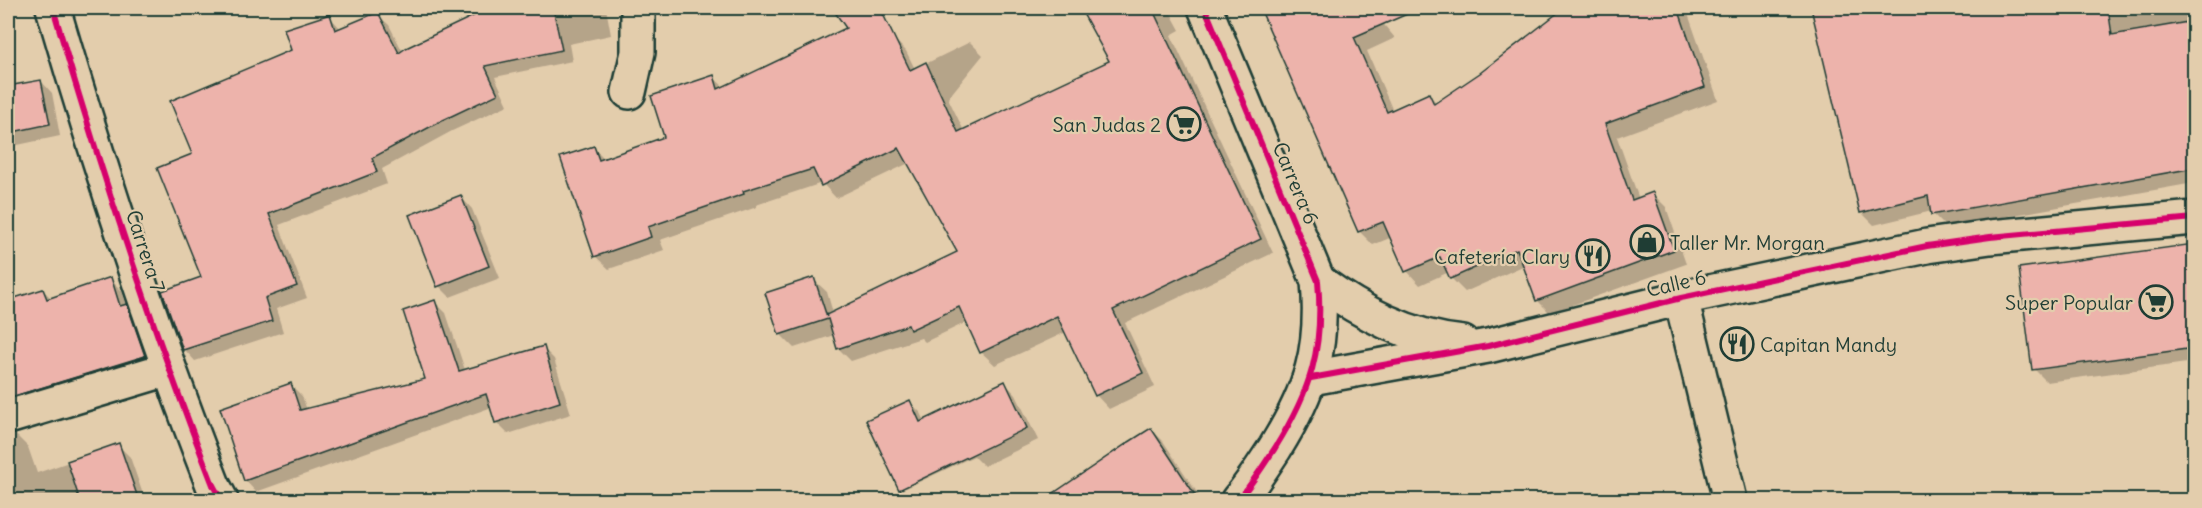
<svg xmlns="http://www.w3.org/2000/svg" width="2202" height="508" font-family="Delius,sans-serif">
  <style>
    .shadow { fill: #0003 }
    .building { fill: #edb3ab; stroke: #1f3d34; stroke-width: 1.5 }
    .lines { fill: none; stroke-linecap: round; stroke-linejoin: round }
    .street-casing { stroke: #1f3d34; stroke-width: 38 }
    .secondary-casing { stroke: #1f3d34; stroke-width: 38 }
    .street { stroke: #e3cdac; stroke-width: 33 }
    .secondary { stroke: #e3cdac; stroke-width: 33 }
    .cycleway-casing { stroke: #e3cdac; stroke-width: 10 }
    .cycleway { stroke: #d6006c; stroke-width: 6 }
    .labels { text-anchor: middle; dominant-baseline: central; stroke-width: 4.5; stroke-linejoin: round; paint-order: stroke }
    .poi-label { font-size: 20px; fill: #1f3d34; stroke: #e3cdac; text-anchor: end }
    .street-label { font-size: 20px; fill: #1f3d34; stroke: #e3cdac }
  </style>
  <rect width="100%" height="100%" fill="#e3cdac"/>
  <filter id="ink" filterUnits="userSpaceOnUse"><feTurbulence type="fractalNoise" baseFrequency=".0167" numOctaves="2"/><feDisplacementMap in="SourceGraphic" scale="12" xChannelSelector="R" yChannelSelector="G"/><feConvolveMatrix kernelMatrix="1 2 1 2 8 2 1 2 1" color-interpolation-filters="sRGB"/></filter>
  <g filter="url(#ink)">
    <g class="shadow">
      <polygon points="89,8 102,8 92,11"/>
      <polygon points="493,8 606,8 611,35 569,44 572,61 495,77 508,105 452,131 382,169 387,184 279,225 307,298 276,309 283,332 195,361 184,349 203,278 194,155 329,16 341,29 377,14 389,25 403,52"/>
      <polygon points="1082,8 1168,8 1180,30 1171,35 1273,253 1125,323 1155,387 1109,409 1096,395 1066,332 995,365 981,352 967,322 925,342 921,338 851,361 838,348 834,335 794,348 780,334 813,279 827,292 833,313 959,253 909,163 836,198 822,183 756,205 757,207 660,240 664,250 609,269 595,256 593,147 605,159 666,138 713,77 724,87 893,38 906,51 915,69 970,42 983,55 948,98 964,131 1111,61"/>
      <polygon points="1261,8 1370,8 1395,38 1367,51 1393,111 1429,95 1438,104 1481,75 1544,25 1571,8 1686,8 1718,100 1617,137 1639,199 1653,194 1666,207 1686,264 1550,313 1537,300 1525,265 1465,292 1451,278 1449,272 1420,285 1407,271 1392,237 1373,245 1359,231"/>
      <polygon points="1812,8 2194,8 2194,183 1946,227 1933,214 1932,211 1874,225 1861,212"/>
      <polygon points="41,81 52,93 60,136 8,147 8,88"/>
      <polygon points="461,197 472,209 500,278 450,297 439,286"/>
      <polygon points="2194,245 2194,362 2047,382 2034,369 2021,269"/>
      <polygon points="110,279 122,291 127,306 138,317 156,368 8,415 8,302 43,290 52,299"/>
      <polygon points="435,302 446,313 465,370 543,348 554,359 571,414 508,434 496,422 492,407 256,492 245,480 291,385 302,396 307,410 427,380"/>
      <polygon points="1005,383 1016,395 1038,440 984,466 974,456 906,488 895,476 909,401 921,413 925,421"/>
      <polygon points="1151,429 1163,441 1202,500 1045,500"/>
      <polygon points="16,435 28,447 37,473 118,445 130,457 145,500 8,500 8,436"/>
    </g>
    <g class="building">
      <polygon points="490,8 553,8 562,50 485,66 498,94 441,121 372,158 377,172 269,214 297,286 265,298 272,321 183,350 162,291 201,277 157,168 192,154 170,101 291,50 284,29 330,14 335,30 378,12 399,53 406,48"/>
      <polygon points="832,8 880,8 910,70 926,62 958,132 1109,61 1080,8 1152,8 1261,239 1113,310 1143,373 1095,396 1057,316 980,353 959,307 910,330 908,325 837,349 828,319 779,335 765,293 814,277 827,317 826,315 957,252 899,148 821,186 813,169 743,191 744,194 648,227 651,237 594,257 560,157 594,146 599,160 664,137 651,96 714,75 718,89 846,28"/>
      <polygon points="1260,8 1421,8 1354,37 1387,112 1429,93 1434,104 1480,73 1564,8 1678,8 1705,87 1605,124 1632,200 1653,192 1674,250 1536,301 1517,249 1450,279 1440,257 1405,272 1383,222 1358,232"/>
      <polygon points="1811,8 2108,8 2112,35 2194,21 2194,168 1931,215 1928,196 1860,213"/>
      <polygon points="41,80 50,124 8,133 8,86"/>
      <polygon points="461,195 489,266 437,287 409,215"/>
      <polygon points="2194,244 2194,348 2032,370 2019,268"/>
      <polygon points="111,277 120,306 127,304 145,356 8,398 8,300 43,289 47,299"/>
      <polygon points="435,300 459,371 544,346 560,402 495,423 486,394 244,481 220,408 291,383 300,410 425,379 403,311"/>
      <polygon points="1005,381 1027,428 899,490 866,420 910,400 920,422"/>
      <polygon points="1151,428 1199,501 1042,501 1129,442"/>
      <polygon points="119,443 139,501 80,501 67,461"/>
    </g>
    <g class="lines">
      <g class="street-casing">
        <g id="street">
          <polyline points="629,92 638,52 638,8"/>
          <polyline points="1681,298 1730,500"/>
          <polyline points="8,417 168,369"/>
        </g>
      </g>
      <g class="secondary-casing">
        <g id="secondary">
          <path d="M53,8C100,169 152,329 213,485L221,500"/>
          <path d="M1205,8L1318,281C1324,349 1311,390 1275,448C1263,466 1252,484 1238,500"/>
          <path d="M1318,281C1362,313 1409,338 1463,343"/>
          <polyline points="1311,378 1488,346 1681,298 1927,246 1990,237 2194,218"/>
        </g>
      </g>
      <use href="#street" class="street"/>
      <use href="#secondary" class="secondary"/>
      <g class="cycleway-casing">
        <g id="cycleway">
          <path d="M53,8C100,169 152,329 213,485L221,500"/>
          <path d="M1205,8L1318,281C1324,349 1311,390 1275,448C1263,466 1252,484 1238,500"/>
          <polyline points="1311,378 1488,346 1681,298 1927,246 1990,237 2194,218"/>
        </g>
      </g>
      <use href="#cycleway" class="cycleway"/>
    </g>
  </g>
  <defs>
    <g id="supermarket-ring" transform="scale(1.725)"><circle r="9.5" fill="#e3cdac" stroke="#1f3d34" stroke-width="1.5"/><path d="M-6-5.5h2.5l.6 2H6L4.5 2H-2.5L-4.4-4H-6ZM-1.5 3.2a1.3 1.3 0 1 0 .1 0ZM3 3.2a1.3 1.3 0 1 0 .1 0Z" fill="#1f3d34"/></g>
    <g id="shop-ring" transform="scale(1.725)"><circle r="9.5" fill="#e3cdac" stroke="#1f3d34" stroke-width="1.5"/><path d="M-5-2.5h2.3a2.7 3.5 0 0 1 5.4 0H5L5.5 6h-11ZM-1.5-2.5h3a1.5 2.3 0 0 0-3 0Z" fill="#1f3d34"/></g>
    <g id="restaurant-ring" transform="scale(1.725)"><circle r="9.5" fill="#e3cdac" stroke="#1f3d34" stroke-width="1.5"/><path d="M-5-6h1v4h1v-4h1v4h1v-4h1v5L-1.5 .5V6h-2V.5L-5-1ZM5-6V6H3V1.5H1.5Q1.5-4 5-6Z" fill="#1f3d34"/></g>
  </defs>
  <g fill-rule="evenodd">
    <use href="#supermarket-ring" x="1184" y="124"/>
    <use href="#shop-ring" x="1647" y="242"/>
    <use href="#restaurant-ring" x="1593" y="256"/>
    <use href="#supermarket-ring" x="2156" y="302"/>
    <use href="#restaurant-ring" x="1737" y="344"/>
  </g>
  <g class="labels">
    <g class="poi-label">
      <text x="1161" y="124">San Judas 2</text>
      <text x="1670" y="242" text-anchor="start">Taller Mr. Morgan</text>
      <text x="1570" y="256">Cafetería Clary</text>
      <text x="2133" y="302">Super Popular</text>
      <text x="1760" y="344" text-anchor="start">Capitan Mandy</text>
    </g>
    <g class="street-label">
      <text transform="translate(1296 183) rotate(67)">Carrera 6</text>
      <text transform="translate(146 251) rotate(72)">Carrera 7</text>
      <text transform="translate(1676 283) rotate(-13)">Calle 6</text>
    </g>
  </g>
  <rect width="2202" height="508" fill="none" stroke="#e3cdac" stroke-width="30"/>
  <rect x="15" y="15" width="2172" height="478" fill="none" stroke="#1f3d34" stroke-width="2" filter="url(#ink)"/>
</svg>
